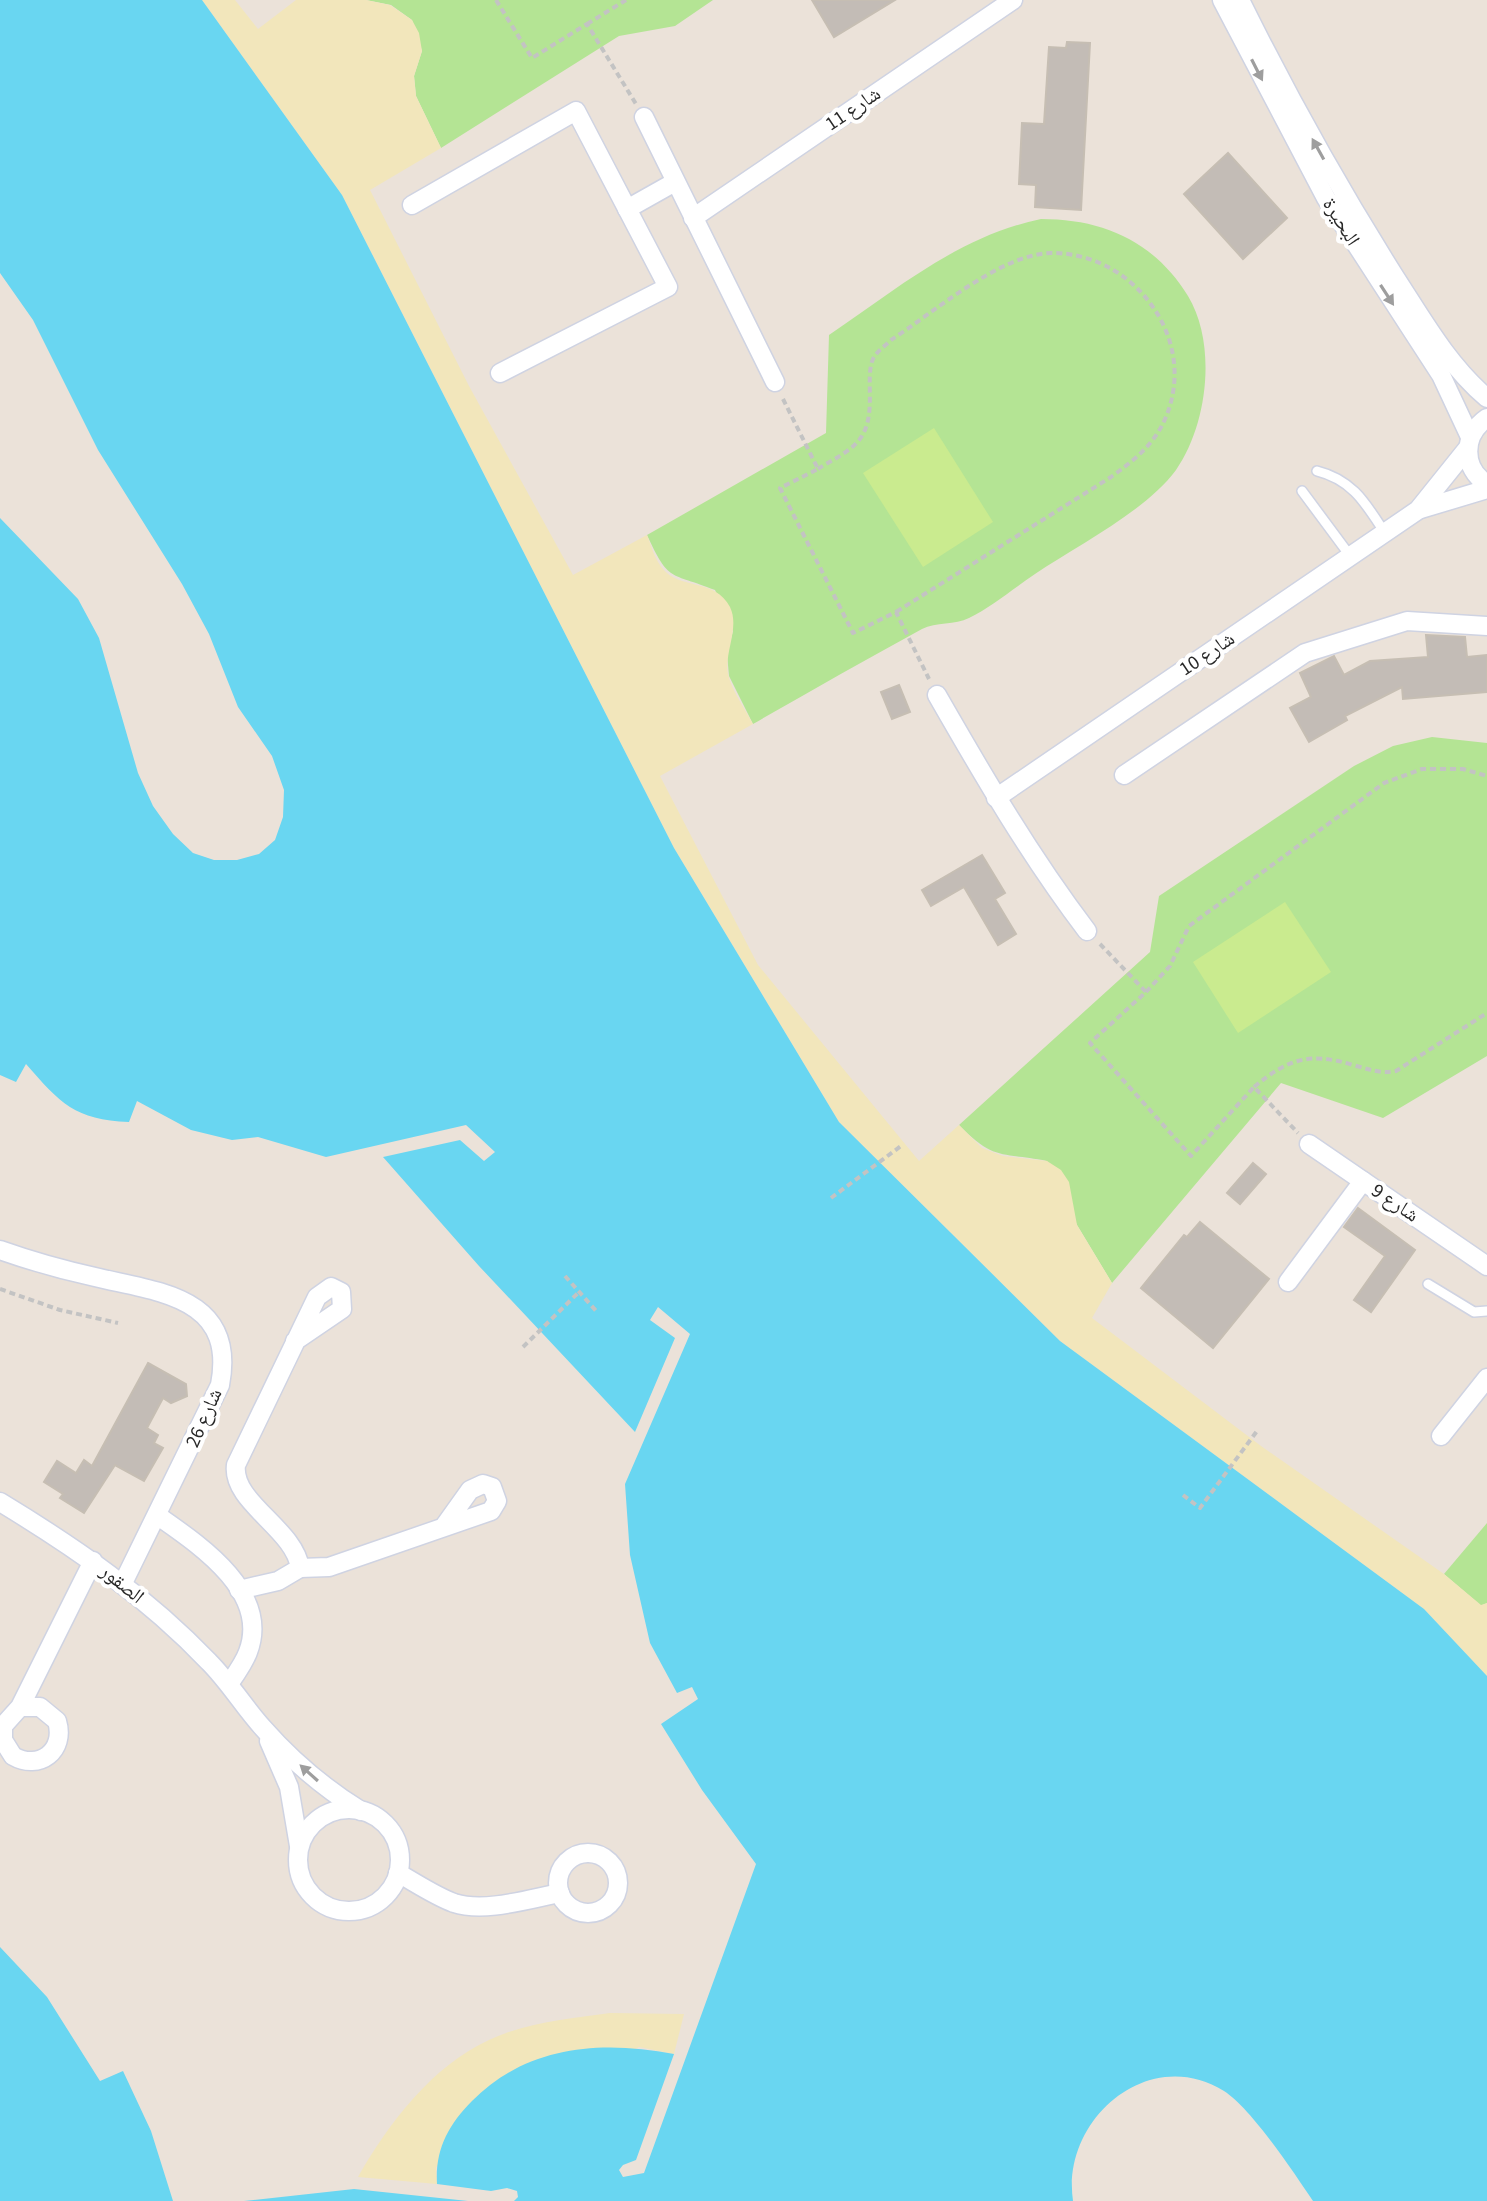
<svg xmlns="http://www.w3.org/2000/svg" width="1487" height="2201" font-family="'Source Sans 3','Noto Naskh Arabic',sans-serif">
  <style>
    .green { fill: #b4e494 }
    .sand { fill: #f2e6bb }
    .pitch { fill: #caeb8f }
    .water { fill: #69d6f1 }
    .building { fill: #c3bcb6; stroke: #c6beb3; stroke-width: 2 }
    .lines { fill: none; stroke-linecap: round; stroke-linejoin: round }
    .service-casing { stroke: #cfd3e2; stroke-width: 12 }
    .minor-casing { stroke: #cfd3e2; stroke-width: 21 }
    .path { stroke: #c3c3c3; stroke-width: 4; stroke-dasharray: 6 4; stroke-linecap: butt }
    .service { stroke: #fff; stroke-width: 9 }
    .minor { stroke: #fff; stroke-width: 18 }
    .oneway { fill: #9e9e9e }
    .labels { text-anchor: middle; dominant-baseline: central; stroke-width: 8; stroke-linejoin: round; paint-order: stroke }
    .street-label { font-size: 20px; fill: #282828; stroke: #fff }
  </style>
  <rect width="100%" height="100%" fill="#ebe2d9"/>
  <g class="green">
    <polygon points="366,0 713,0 675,26 619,36 441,148 416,96 414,76 422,51 412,20 391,5"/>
    <path d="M1041,219C1103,219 1154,241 1188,296C1217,344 1208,424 1176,470C1146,511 1078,545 1035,574C1014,588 992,607 969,618C955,625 936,622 922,629C865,660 809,692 753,724L729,676L727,654L733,631L715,590C670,572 669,583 647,535L826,433L829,335C897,289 959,236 1041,219Z"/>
    <path d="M1432,737L1487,743V1056L1383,1118L1281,1083L1112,1283L1077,1225L1047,1161C1001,1152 994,1161 959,1125L1150,952L1159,896L1354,766L1393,746Z"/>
    <polygon points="1487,1523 1487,1603 1481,1606 1444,1574"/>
  </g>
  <g class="sand">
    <path d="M202,0H235L258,29L296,0H366L390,5L412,20L419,33L422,51L414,76L416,96L441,148L370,190L469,386L573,575L647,535C651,545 655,560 663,569C680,590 715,578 730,607C740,628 724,652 728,674C732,691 745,709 753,724L660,776L758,965L919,1161L959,1125L982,1148L1003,1156L1047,1161L1061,1170L1069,1182L1077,1225L1112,1283L1092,1318L1261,1446L1444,1574L1481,1605L1487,1603V1676L1424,1609L1060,1341L839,1122L674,848L342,195Z"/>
    <path d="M610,2013L684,2014L674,2054L639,2047L436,2167L437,2184L358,2177C388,2124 432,2066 489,2040C527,2022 569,2019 610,2013Z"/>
  </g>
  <g class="pitch">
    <polygon points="934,428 993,522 923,567 863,473"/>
    <polygon points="1285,902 1331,972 1238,1033 1193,962"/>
  </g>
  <g class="water">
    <path d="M0,0H202L342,195L674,848L839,1122L1060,1341L1424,1609L1487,1676V2201H1313C1294,2173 1252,2109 1224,2091C1148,2044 1061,2120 1073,2201H514L518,2197L517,2191L507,2188L491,2191L437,2184C435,2150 448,2125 472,2101C527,2046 599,2040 674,2054L636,2160L623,2165L619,2170L623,2177L644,2173L756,1864L702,1790L661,1724L698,1699L692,1687L677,1693L650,1643L630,1555L625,1484L690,1334L658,1307L650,1320L675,1338L635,1432L479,1266L383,1157L460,1140L484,1161L495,1152L466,1125L326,1157L258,1137L232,1140L191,1130L137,1101L129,1122C75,1120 60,1103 26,1064L16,1082L0,1075V518L78,599L99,638L138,773L153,806L173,834L193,853L214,860H237L259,854L275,840L283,817L284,790L272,756L238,707L209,634L182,584L98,450L33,320L0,273Z"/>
    <polygon points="0,1947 47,1997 100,2081 123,2071 151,2131 173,2201 0,2201"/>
    <polygon points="354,2189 468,2201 244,2201"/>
  </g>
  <g class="building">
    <polygon points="812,0 895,0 834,37"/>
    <polygon points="1067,42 1090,43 1081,210 1035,207 1036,185 1019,184 1022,123 1044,124 1049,47 1066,48"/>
    <polygon points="1228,153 1287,218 1243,259 1184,194"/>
    <polygon points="1426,635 1465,637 1467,657 1487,655 1487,692 1403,699 1402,687 1345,716 1347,720 1309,742 1290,708 1311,697 1300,673 1334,656 1344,675 1370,661 1428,657"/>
    <polygon points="899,685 910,712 892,719 881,692"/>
    <polygon points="982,855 1005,893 995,899 1016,934 998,945 964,887 931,906 922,890"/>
    <polygon points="1253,1163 1266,1174 1240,1204 1227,1193"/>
    <polygon points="1358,1208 1415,1250 1371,1312 1354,1300 1385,1256 1344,1227"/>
    <polygon points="1200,1222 1269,1279 1213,1348 1141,1288 1184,1235 1187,1237"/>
    <polygon points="148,1363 186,1384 187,1396 171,1403 163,1398 147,1428 158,1435 154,1443 163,1448 144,1481 115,1465 84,1513 60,1498 63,1494 44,1482 57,1461 76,1473 84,1460 92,1466"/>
  </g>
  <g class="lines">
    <g class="service-casing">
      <g id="service">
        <path d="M1317,471C1353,480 1366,504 1385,533"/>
        <polyline points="1302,491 1351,557"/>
        <polyline points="1428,1284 1474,1312 1487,1311"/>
      </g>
    </g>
    <g class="minor-casing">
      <g id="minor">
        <polyline points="1222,0 1326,198 1441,375 1470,437"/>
        <path d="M1240,0C1287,95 1338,187 1395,277C1423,320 1448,365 1487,398"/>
        <polyline points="644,117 775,382"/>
        <polyline points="412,205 576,111 668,287 500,373"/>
        <polyline points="627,209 675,182"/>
        <polyline points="693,218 1013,0"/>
        <path d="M1487,418C1462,435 1462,468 1487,484"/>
        <polyline points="1421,509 1487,489"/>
        <path d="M937,695C984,777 1030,856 1087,931"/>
        <polyline points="1124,775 1305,653 1407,621 1487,626"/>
        <polyline points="996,798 1418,510 1467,449"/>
        <polyline points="1309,1144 1487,1266"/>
        <path d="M0,1250C31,1261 63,1270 95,1277C157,1292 237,1296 220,1385L123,1583"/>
        <polyline points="1288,1282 1363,1181"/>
        <polyline points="1441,1436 1487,1378"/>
        <path d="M0,1502C76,1548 147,1597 209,1662C229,1682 244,1707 263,1728C292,1761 324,1788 361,1811"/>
        <path d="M158,1516C198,1544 271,1592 248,1652C244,1663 236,1674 229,1684"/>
        <polyline points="300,1568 329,1567 491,1511 497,1501 492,1487 483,1484 470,1490 445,1525"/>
        <path d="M239,1590L278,1581L300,1568C295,1529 231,1502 236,1465L317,1297L331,1287L341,1292L342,1309L295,1341"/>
        <path d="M20,1707H40L57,1721C66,1751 39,1771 13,1756L3,1740V1726L20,1707L93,1561"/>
        <polyline points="269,1741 289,1787 299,1846"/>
        <circle cx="349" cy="1860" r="51"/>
        <circle cx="588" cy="1883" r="30"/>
        <path d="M398,1873C416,1883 435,1896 454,1903C485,1913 528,1899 560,1893"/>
      </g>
    </g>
    <g class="path">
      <polyline points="496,0 532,58 587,24 636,104"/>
      <polyline points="587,24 626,0"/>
      <polyline points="783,399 818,469 780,488 853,633 896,612 929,679"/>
      <path d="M818,469C833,459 855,450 863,434C876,411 865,376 873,359C877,351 885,346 891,340C933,313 1000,254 1051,253C1134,252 1200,340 1165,419C1154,445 1133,461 1111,477L896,612"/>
      <polyline points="1100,944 1146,992 1090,1043 1191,1156 1254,1087 1298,1133"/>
      <polyline points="1146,992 1170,966 1189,926 1384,783 1422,769 1463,769 1487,776"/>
      <path d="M1254,1087C1289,1058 1310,1052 1353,1065C1368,1069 1380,1074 1396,1071L1487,1013"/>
      <polyline points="831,1198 901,1146"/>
      <polyline points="565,1276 598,1313"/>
      <polyline points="0,1289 60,1310 118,1323"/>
      <polyline points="523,1347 580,1291"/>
      <polyline points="1183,1495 1200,1508 1257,1431"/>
    </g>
    <use href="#service" class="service"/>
    <use href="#minor" class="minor"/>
  </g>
  <defs><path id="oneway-solid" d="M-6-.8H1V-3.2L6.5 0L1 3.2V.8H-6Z" transform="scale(2)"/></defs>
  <g class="oneway">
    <use href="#oneway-solid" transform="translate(1257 70) rotate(63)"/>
    <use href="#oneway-solid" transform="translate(1318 149) rotate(-119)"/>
    <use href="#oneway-solid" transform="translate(1387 295) rotate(57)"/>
    <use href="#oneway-solid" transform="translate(309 1773) rotate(-138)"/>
  </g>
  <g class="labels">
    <g class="street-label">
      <text transform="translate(853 109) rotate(-34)">شارع 11</text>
      <text transform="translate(1341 222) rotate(58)">البحيرة</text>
      <text transform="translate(1207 654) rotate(-34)">شارع 10</text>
      <text transform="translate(1395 1203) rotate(34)">شارع 9</text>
      <text transform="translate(204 1418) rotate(-66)">شارع 26</text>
      <text transform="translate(122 1584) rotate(39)">الصقور</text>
    </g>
  </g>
</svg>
